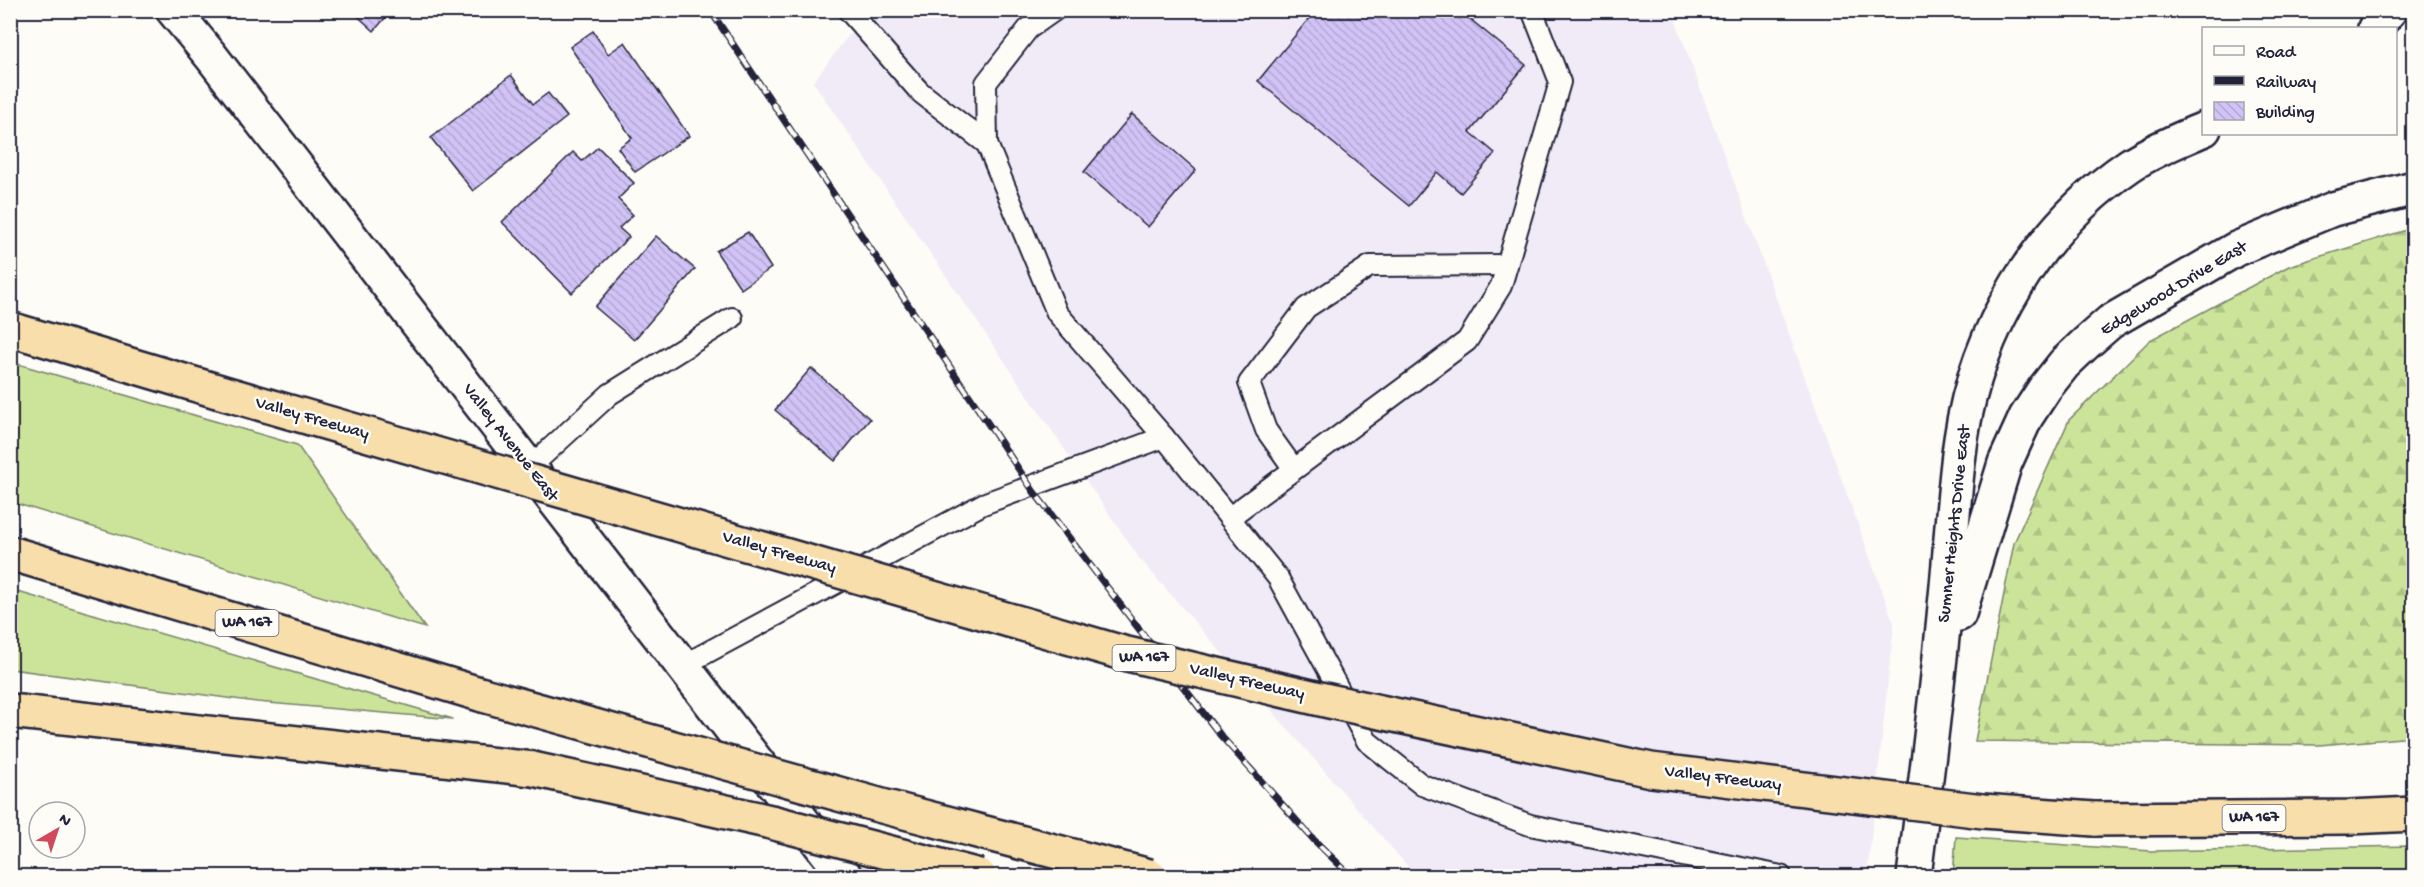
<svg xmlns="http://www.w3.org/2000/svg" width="2424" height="887" font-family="'Gochi Hand',sans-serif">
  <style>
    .built { fill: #f0ebf6 }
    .grass { fill: #cce49a; stroke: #77836a; stroke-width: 1.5 }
    .forest { fill: url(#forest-firs); stroke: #77836a; stroke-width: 1.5 }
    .building { fill: url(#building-back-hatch); stroke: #22223b; stroke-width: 1.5 }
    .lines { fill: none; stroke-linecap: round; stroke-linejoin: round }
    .lane-casing { stroke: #22223b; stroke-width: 24 }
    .secondary-casing { stroke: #22223b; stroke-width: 38 }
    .highway-casing { stroke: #22223b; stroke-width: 38 }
    .lane { stroke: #fdfcf7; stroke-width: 20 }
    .secondary { stroke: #fdfcf7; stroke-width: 33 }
    .highway { stroke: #f8deab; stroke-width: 33 }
    .rail-casing { stroke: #22223b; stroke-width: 7 }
    .rail { stroke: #fdfcf7; stroke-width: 4.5; stroke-dasharray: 14; stroke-linecap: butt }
    .highway-bridge-casing { stroke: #22223b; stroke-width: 38; stroke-linecap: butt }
    .highway-bridge { stroke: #f8deab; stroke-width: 33 }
    .labels { text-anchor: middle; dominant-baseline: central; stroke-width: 5; stroke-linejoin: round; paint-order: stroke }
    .shield { fill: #fdfcf7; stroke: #646373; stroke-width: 1.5 }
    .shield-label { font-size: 16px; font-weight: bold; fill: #22223b }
    .street-label { font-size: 18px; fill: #22223b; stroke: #fdfcf7 }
  </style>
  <defs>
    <pattern id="forest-firs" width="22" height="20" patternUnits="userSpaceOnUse" patternTransform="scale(1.5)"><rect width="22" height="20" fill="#cce49a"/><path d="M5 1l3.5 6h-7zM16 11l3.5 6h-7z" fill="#afc386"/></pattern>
    <pattern id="building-back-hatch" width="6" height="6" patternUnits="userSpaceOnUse" patternTransform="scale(1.5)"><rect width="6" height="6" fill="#d1c3f5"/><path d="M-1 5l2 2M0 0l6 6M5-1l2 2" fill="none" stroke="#b3a7d3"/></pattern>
  </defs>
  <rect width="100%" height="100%" fill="#fdfcf7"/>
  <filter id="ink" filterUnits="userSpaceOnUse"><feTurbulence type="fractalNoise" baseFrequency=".0167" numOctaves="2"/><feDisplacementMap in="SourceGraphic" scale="12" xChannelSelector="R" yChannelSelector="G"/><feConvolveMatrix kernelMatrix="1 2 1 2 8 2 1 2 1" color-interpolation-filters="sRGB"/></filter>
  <g filter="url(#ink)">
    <polygon class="built" points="867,11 1672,11 1894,624 1867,876 1416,876 1140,559 813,82"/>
    <g class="grass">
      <polygon points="11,362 297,445 425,628 11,502"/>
      <polygon points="11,590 453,719 257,702 11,669"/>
      <polygon points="1956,837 2151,851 2413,846 2413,876 1953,876"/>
    </g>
    <polygon class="forest" points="2413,228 2413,737 2319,745 1975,741 2014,543 2069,420 2150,340 2289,266"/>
    <g class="building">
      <polygon points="351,10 392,10 374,31"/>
      <polygon points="1316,10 1459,10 1526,65 1470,132 1495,153 1461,193 1437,172 1409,206 1258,81"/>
      <polygon points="593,31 608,54 625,42 689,136 635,172 618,148 632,138 570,47"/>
      <polygon points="511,75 533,104 548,93 567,117 473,191 431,138"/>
      <polygon points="1132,114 1196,170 1148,227 1084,172"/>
      <polygon points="598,147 634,183 618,199 633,215 619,228 629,237 572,293 502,222 573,152 582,161"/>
      <polygon points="748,232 771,268 741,289 716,251"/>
      <polygon points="656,236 695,269 634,340 595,307"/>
      <polygon points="811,368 870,419 835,461 775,410"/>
    </g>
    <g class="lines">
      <g class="lane-casing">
        <g id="lane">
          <polyline points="848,10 920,92 987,144"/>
          <polyline points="1055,10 1028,29 986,83 987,144 1057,313 1164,437 1278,578 1367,741 1422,785 1530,825 1781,876"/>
          <polyline points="529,468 610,394 732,318"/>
          <polyline points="1294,469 1266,430 1249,383 1306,308 1370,266 1507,265"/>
          <polyline points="1230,517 1467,341 1501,286 1560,82 1532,10"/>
          <polyline points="682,666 983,504 1164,437"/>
        </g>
      </g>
      <g class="secondary-casing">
        <g id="secondary">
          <polyline points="173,10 211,56 845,876"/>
          <polyline points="2375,28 2390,10"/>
          <polyline points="1959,614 2005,463 2026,417 2045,388 2064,364 2086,343 2110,322 2236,249 2333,209 2414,188"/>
          <path d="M1914,876C1925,786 1937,696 1945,606C1951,551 1953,494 1961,439C1977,329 2039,227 2130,165C2153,150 2179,140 2204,129"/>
        </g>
      </g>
      <g class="highway-casing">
        <g id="highway">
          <polyline points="10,329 217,391"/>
          <polyline points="10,553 483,695"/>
          <polyline points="10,711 533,769"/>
          <polyline points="2094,819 2350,817 2414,814"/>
        </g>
      </g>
      <use href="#lane" class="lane"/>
      <use href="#secondary" class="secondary"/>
      <use href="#highway" class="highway"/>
      <g class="rail-casing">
        <polyline id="rail" points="710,10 1034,492 1221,736 1314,840 1351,876"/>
      </g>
      <use href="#rail" class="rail"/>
      <g class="highway-bridge-casing">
        <g id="highway-bridge">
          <polyline points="217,391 1123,653 1329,701 1651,770 1983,811 2094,819"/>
          <polyline points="483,695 882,806 1149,876"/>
          <polyline points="533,769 771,822 979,876"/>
        </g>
      </g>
      <use href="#highway-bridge" class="highway-bridge"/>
    </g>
  </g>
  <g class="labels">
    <g class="shield">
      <rect x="215.5" y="610" width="63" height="26" rx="4.5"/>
      <rect x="1112.5" y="645" width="63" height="26" rx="4.5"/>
      <rect x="2222.5" y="805" width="63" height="26" rx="4.5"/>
    </g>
    <g class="shield-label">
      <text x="247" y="623">WA 167</text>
      <text x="1144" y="658">WA 167</text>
      <text x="2254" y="818">WA 167</text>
    </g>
    <g class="street-label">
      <text transform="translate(2174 289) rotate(-31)">Edgewood Drive East</text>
      <text transform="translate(312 419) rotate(16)">Valley Freeway</text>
      <text transform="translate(510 443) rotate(52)">Valley Avenue East</text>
      <text transform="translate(1955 524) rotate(-84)">Sumner Heights Drive East</text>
      <text transform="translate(779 553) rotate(16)">Valley Freeway</text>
      <text transform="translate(1247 682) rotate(13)">Valley Freeway</text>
      <text transform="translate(1723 779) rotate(7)">Valley Freeway</text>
    </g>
  </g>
  <rect width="2424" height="887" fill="none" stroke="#fdfcf7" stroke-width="36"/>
  <rect x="18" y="18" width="2388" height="851" fill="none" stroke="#22223b" stroke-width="2" filter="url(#ink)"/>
  <rect x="2202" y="27" width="195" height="108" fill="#fdfcf7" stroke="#a5a5ac" stroke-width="1.5"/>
  <rect x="2214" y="46" width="30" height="9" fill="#fdfcf7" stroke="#a5a5ac" stroke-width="1.5"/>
  <text x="2256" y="57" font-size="18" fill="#22223b">Road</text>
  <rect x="2214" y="76" width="30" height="9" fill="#22223b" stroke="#a5a5ac" stroke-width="1.5"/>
  <text x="2256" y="87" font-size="18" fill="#22223b">Railway</text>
  <rect x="2214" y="102" width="30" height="18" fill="url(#building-back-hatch)" stroke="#a5a5ac" stroke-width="1.5"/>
  <text x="2256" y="117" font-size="18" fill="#22223b">Building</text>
  <g transform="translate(57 830) rotate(39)"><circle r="28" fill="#fdfcf7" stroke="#a5a5ac" stroke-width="1.5"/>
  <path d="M0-4.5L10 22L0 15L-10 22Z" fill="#d1495b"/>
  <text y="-9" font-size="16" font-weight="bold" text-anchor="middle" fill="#22223b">N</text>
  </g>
</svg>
